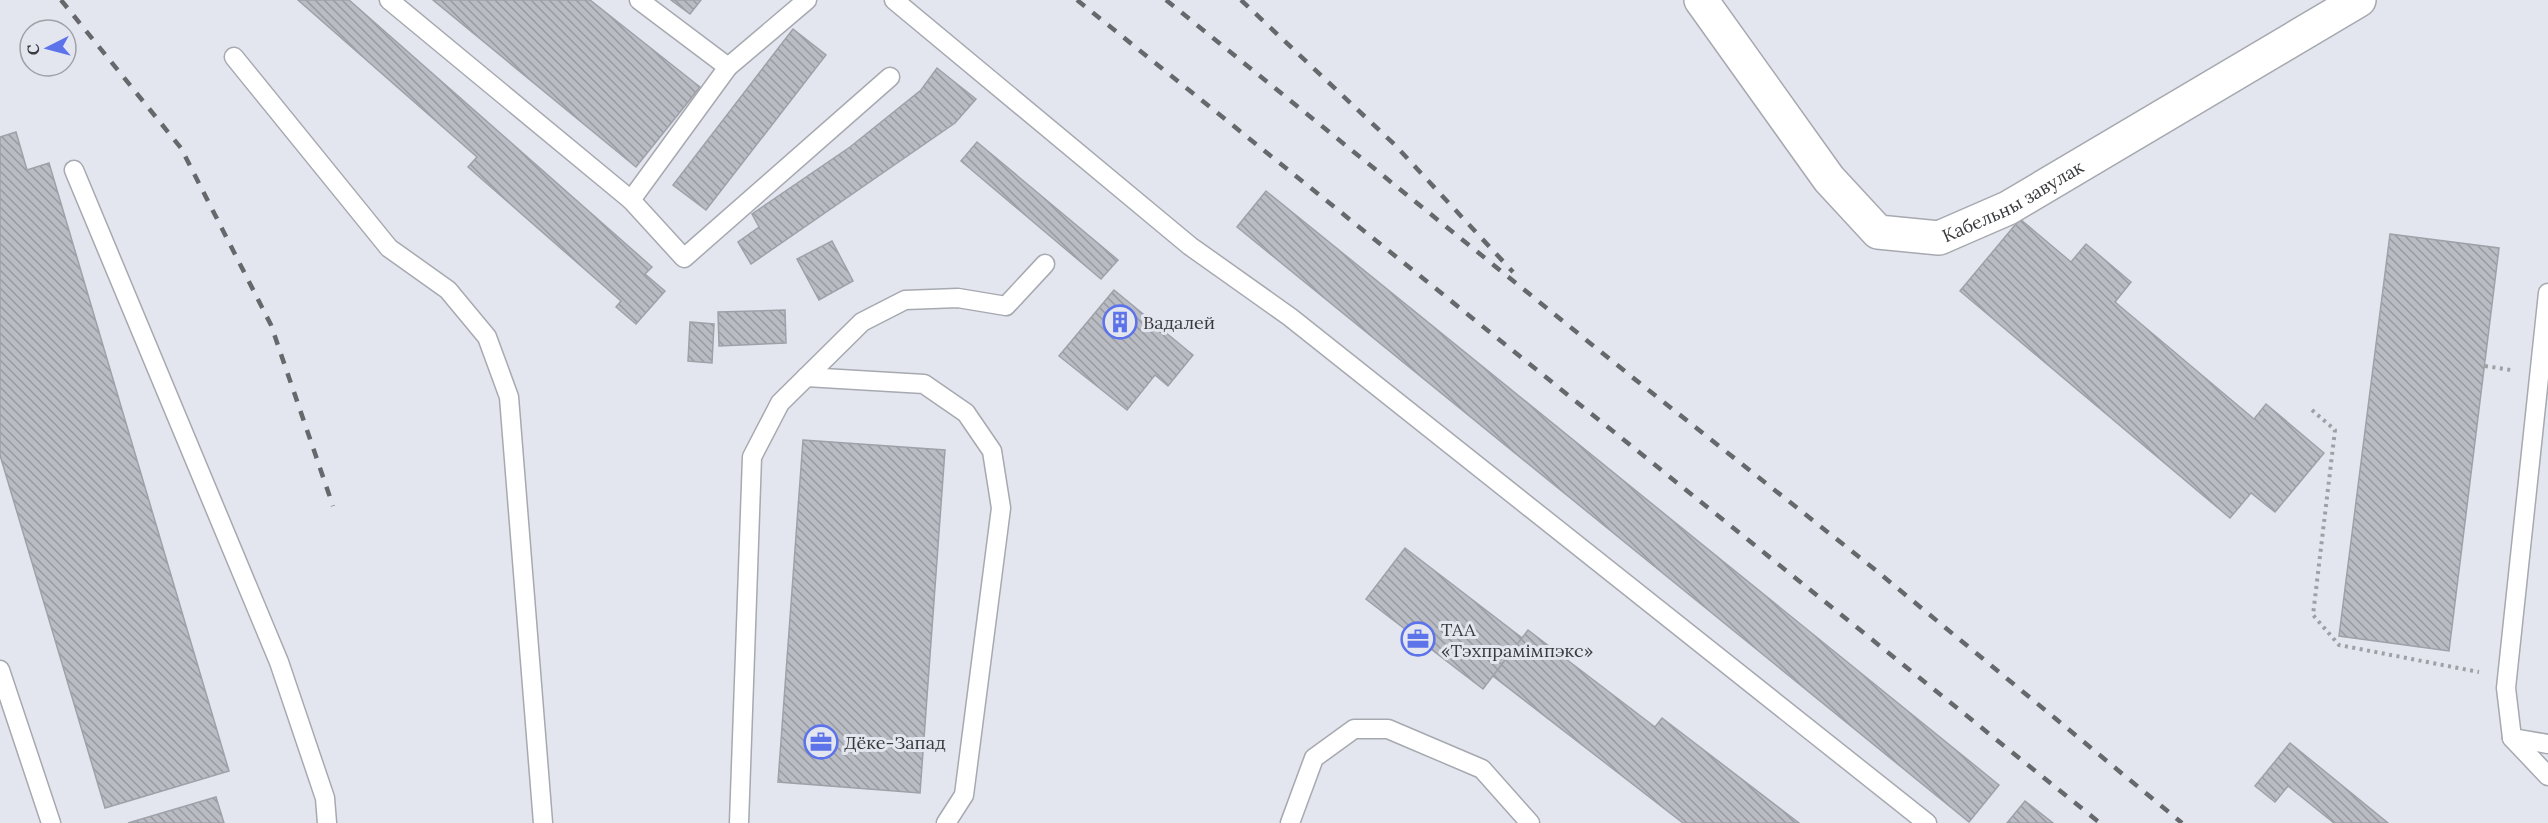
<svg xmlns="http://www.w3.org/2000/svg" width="2548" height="823" font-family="Lora,serif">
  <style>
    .building { fill: url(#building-back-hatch); stroke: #9fa1a9; stroke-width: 1.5 }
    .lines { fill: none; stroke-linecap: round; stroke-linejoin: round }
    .service-casing { stroke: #a6a9b0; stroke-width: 21 }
    .minor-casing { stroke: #a6a9b0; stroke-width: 36 }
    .path { stroke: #9ea0a6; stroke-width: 4; stroke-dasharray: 3 4.5; stroke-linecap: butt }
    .service { stroke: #fff; stroke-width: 18 }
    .minor { stroke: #fff; stroke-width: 33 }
    .rail { stroke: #66686c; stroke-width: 4.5; stroke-dasharray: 10 10; stroke-linecap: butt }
    .labels { text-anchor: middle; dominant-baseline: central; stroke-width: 6; stroke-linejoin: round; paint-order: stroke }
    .street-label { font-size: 18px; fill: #393a3d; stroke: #e3e6ee }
    .poi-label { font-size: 18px; fill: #393a3d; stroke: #e3e6ee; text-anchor: start }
  </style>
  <defs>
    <pattern id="building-back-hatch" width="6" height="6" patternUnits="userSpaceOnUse" patternTransform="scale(1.5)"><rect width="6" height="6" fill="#babcc4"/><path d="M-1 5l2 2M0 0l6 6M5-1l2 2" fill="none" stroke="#989aa0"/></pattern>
  </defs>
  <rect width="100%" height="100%" fill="#e3e6ee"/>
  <g class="building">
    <polygon points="298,0 349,0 652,267 645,274 665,291 636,324 616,307 621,301 468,167 477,157"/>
    <polygon points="433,0 590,0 700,87 636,167"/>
    <polygon points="671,0 701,0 690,14"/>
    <polygon points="793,29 826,55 706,210 673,185"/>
    <polygon points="937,68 976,99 955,123 751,264 738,242 759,227 752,214 850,147 921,90"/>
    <polygon points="16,132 27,170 49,163 229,771 105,808 0,455 0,137"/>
    <polygon points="977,142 1118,260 1101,279 961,161"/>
    <polygon points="1266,191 1999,785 1969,822 1237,227"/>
    <polygon points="2020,219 2071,262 2086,244 2131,282 2115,302 2254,419 2266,404 2324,453 2275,512 2251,493 2230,518 1960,291"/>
    <polygon points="2390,234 2499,248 2449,651 2339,636"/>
    <polygon points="832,241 853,281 819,300 797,259"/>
    <polygon points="1114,290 1193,355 1168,386 1155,375 1127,410 1059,356"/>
    <polygon points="785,310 786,343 719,346 718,312"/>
    <polygon points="690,322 714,324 712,363 688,361"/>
    <polygon points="803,440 945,450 920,793 778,782"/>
    <polygon points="1405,548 1522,638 1483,689 1366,599"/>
    <polygon points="1528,630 1655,727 1662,718 1799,823 1683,823 1493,676"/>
    <polygon points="2290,743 2388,823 2334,823 2288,786 2275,802 2255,786"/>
    <polygon points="216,797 224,823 128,823"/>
    <polygon points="2025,801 2053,823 2007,823"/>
  </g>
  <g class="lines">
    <g class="service-casing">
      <g id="service">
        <polyline points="389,0 631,200 728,67"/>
        <polyline points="639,0 728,67 807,0"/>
        <polyline points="894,0 1190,246 1290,317 1927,823"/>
        <polyline points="234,57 389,248 448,290 487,337 509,397 543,823"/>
        <polyline points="74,170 279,662 325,798 327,823"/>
        <polyline points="631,200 684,258 890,77"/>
        <polyline points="2548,293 2506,688 2512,738 2548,776"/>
        <polyline points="806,377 924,384 966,413 992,451 1001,508 964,795 946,823"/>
        <polyline points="0,670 51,823"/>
        <polyline points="2512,738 2548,744"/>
        <polyline points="739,823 752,457 780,403 862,322 905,300 958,298 1006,306 1045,264"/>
        <polyline points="1290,823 1314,758 1354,729 1388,729 1482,769 1530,823"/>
      </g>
    </g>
    <g class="minor-casing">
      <g id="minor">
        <path id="s1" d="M1701,0L1829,179L1878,232L1939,238L2008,208L2359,0"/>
      </g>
    </g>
    <g class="path">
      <polyline points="2485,366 2511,370"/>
      <polyline points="2312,410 2335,430 2313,615 2339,645 2479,672"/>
    </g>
    <use href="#service" class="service"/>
    <use href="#minor" class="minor"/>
    <g class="rail">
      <polyline points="61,0 181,148 271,325 333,506"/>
      <polyline points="1077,0 2100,823"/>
      <polyline points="1166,0 1632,377 1873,568 2182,823"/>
      <polyline points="1241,0 1394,144 1513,272"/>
    </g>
  </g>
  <defs>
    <g id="building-ring" transform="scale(1.725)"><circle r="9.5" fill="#e3e6ee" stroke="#5c73ea" stroke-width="1.5"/><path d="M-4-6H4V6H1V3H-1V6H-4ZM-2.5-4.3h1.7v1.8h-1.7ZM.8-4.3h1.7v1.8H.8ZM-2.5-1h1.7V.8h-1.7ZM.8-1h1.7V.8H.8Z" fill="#5c73ea"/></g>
    <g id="office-ring" transform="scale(1.725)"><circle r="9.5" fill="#e3e6ee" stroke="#5c73ea" stroke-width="1.5"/><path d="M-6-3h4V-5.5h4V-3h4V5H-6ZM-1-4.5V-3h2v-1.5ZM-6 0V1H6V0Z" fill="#5c73ea"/></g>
  </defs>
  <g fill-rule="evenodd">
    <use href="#building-ring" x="1120" y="322"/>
    <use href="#office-ring" x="1418" y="639"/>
    <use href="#office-ring" x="821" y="742"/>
  </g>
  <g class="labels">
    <g class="street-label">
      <text stroke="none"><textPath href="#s1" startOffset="436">Кабельны завулак</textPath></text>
    </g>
    <g class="poi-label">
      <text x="1143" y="322">Вадалей</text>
      <text x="1441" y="629">ТАА<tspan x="1441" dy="21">«Тэхпрамімпэкс»</tspan></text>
      <text x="844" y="742">Дёке-Запад</text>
    </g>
  </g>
  <g transform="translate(48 48) rotate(264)"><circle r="28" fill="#e3e6ee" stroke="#9fa1a7" stroke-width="1.5"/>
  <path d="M0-4.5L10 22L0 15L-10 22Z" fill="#5c73ea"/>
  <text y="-9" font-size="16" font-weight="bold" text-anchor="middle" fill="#393a3d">С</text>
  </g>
</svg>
